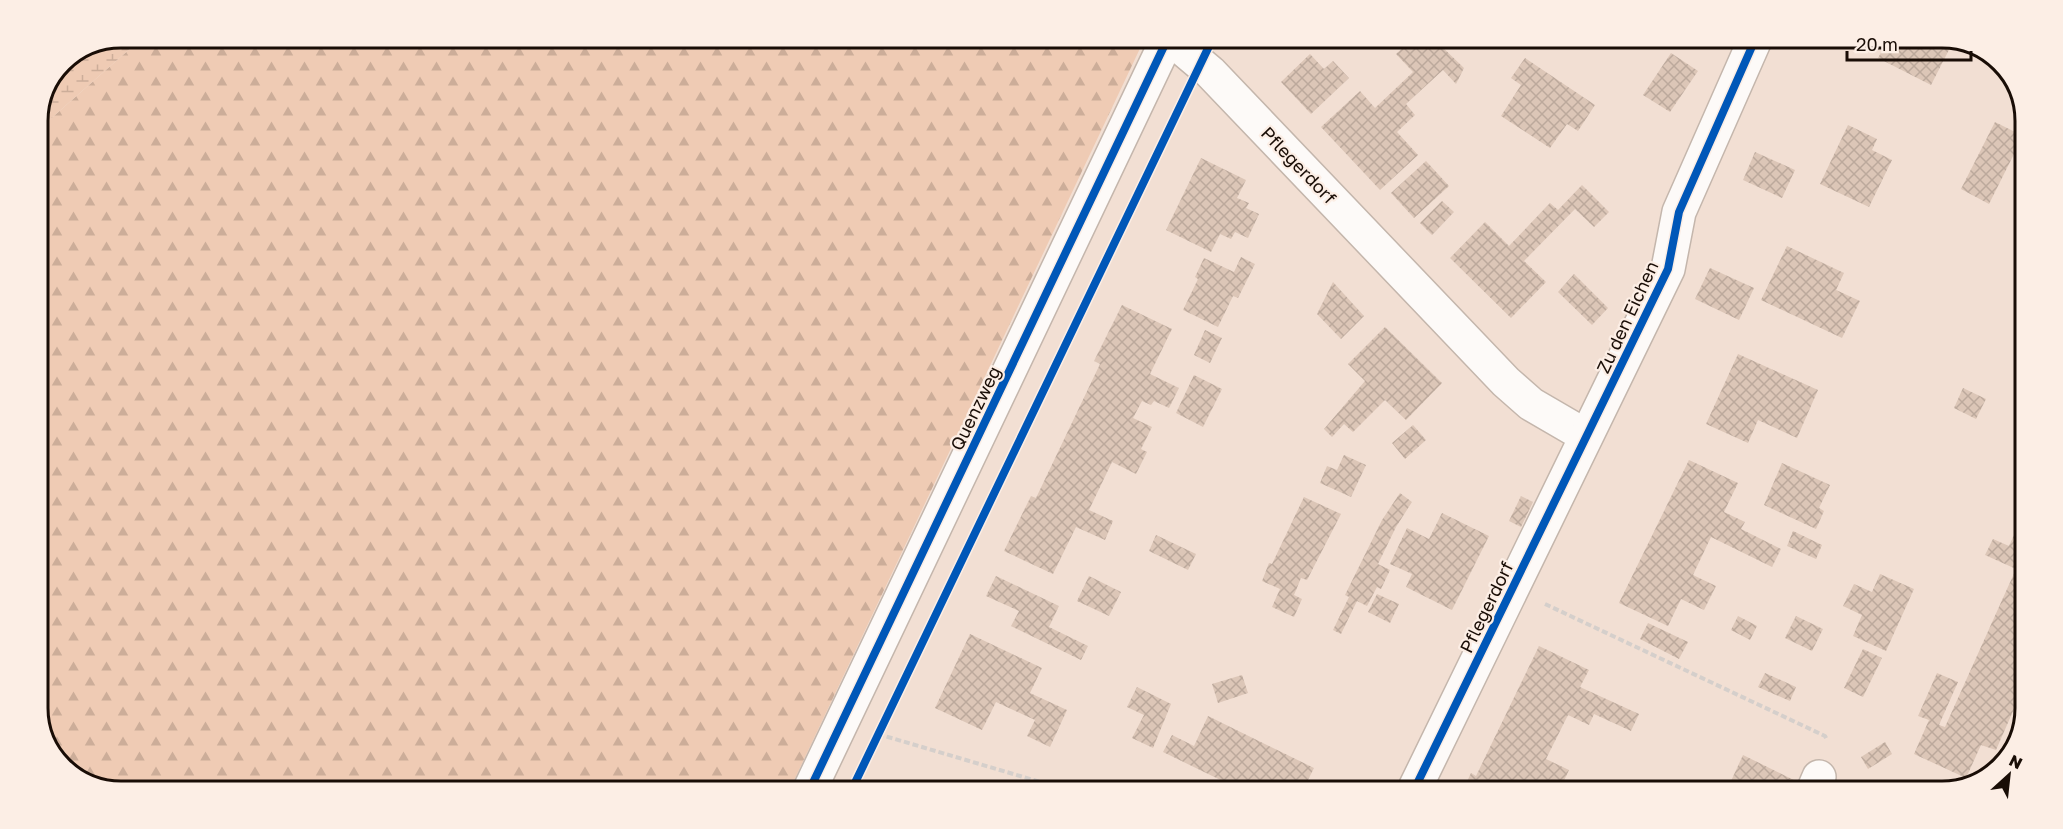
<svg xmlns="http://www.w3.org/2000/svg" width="2063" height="829" font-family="'Golos Text',sans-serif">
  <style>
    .forest { fill: url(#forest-firs) }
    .wetland { fill: url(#wetland-marsh) }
    .building { fill: url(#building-cross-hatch) }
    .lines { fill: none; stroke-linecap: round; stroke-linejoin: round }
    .minor-casing { stroke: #c4b6ac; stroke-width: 36 }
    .path { stroke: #d5cfcb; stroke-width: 4; stroke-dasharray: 6 3; stroke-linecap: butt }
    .minor { stroke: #fdfaf8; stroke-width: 33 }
    .cycleway-casing { stroke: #fceee5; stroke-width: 11 }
    .cycleway { stroke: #0057b8; stroke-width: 8 }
    .labels { text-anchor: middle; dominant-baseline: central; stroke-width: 4.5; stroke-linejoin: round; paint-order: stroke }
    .street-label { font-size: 18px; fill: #190d06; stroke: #fceee5 }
    .rim { fill: none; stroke: #190d06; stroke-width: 3 }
  </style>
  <defs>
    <pattern id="forest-firs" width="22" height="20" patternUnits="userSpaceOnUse" patternTransform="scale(1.5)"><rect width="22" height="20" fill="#efcbb4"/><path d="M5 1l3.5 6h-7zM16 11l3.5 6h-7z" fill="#ccad99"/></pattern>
    <pattern id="wetland-marsh" width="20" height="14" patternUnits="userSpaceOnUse" patternTransform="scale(1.5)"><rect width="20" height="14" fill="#efcbb4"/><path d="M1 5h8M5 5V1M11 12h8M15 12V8" fill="none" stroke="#ccad99"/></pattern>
    <pattern id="building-cross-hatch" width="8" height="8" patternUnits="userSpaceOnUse" patternTransform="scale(1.5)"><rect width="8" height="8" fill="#dcc6b7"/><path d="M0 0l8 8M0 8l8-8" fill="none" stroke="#bca99c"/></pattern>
  </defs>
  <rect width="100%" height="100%" fill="#f2dfd3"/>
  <polygon class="forest" points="142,38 1144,40 790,789 94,787 55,759 38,714 38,130"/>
  <polygon class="wetland" points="121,38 142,38 38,130 38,116 62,62"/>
  <g class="building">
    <polygon points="1410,41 1436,41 1464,68 1456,84 1443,70 1406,104 1415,115 1397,132 1418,155 1380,190 1321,127 1360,91 1375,108 1413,72 1396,54"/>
    <polygon points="1887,42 1953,42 1931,85 1878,58"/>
    <polygon points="1671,53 1698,71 1670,112 1643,95"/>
    <polygon points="1310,54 1324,69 1333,61 1349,78 1311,114 1281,82"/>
    <polygon points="1525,58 1595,105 1578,131 1567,124 1550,148 1501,116 1521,85 1511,78"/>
    <polygon points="1995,122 2023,136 1989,204 1961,189"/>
    <polygon points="1848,125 1877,139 1872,150 1892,160 1869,207 1820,184"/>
    <polygon points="1755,152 1795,170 1782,198 1743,180"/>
    <polygon points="1201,158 1246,180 1237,198 1249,203 1246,208 1259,214 1248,238 1235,232 1231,239 1220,234 1211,252 1166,230"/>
    <polygon points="1426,161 1449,186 1414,218 1391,193"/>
    <polygon points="1582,185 1609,212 1594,227 1575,209 1524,261 1546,282 1511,318 1450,258 1485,222 1509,246 1550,203 1558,210"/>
    <polygon points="1442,201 1454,212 1432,235 1420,223"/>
    <polygon points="1787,246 1844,273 1836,290 1860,301 1842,338 1761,300"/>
    <polygon points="1241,257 1255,264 1238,298 1233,296 1218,327 1183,310 1198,279 1195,277 1204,258 1234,272"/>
    <polygon points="1710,268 1754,288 1739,320 1695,299"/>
    <polygon points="1574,274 1608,308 1592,325 1558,292"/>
    <polygon points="1333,282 1364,316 1341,339 1317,314"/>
    <polygon points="1122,305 1172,329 1150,374 1179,388 1169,408 1154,401 1151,405 1142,401 1133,418 1152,427 1141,449 1147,452 1136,474 1112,462 1089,510 1113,521 1105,540 1076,527 1053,574 1004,551 1031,496 1036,498 1100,364 1094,361"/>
    <polygon points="1385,327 1442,383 1406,420 1385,400 1353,432 1344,424 1332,437 1324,429 1365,381 1348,364"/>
    <polygon points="1205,330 1222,338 1210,363 1194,355"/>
    <polygon points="1738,354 1818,390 1797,438 1758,420 1748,443 1706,424"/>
    <polygon points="1194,375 1222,389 1203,427 1176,413"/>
    <polygon points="1963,388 1986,399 1976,419 1954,408"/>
    <polygon points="1413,425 1426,440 1405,459 1392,443"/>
    <polygon points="1344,455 1366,465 1351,497 1320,483 1327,466 1337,470"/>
    <polygon points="1689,460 1738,483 1724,512 1745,522 1741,529 1781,549 1772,567 1711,537 1693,575 1716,586 1704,610 1681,599 1668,626 1619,603"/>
    <polygon points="1782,463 1830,485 1819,508 1824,511 1816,529 1764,505"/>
    <polygon points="1400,493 1412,502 1396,527 1378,564 1390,570 1381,589 1377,587 1367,606 1357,601 1341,634 1333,630 1349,597 1345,595 1382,520"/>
    <polygon points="1521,496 1533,502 1521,527 1509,521"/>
    <polygon points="1304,497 1341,514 1307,580 1301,578 1294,595 1302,599 1294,617 1272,607 1280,589 1262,581 1269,563 1272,564"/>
    <polygon points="1442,513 1489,536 1452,610 1406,587 1412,574 1390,564 1407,528 1429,539"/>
    <polygon points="2022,517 2021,693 1996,750 1981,745 1966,778 1914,754 1929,720 1918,716 1937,673 1958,682 1939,725 1945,727 2016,569 1985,555 1993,539 2009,546"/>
    <polygon points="1793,531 1822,545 1816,559 1787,546"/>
    <polygon points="1156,535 1196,554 1188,570 1149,551"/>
    <polygon points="1880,574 1914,589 1886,651 1853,636 1862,615 1843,606 1854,584 1872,592"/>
    <polygon points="996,576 1059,606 1049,627 1088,646 1081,660 1011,626 1019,611 986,596"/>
    <polygon points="1089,576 1121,592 1109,616 1077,601"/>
    <polygon points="1377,594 1399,604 1390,623 1368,612"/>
    <polygon points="1738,616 1757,626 1750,640 1731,630"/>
    <polygon points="1796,616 1823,629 1812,651 1785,638"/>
    <polygon points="1648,623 1688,642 1679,659 1640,639"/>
    <polygon points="970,634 1042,668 1030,693 1067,710 1050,747 1027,736 1035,720 996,702 982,730 935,708"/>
    <polygon points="1539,646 1589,670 1580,687 1639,714 1631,731 1594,714 1589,725 1568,715 1546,759 1569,770 1559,791 1541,791 1533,787 1532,790 1463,790 1471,773 1476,776"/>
    <polygon points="1863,649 1882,658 1863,697 1844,688"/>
    <polygon points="1765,673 1796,687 1790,701 1758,687"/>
    <polygon points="1242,675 1248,693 1218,703 1212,684"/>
    <polygon points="1137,687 1171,704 1153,748 1132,738 1144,715 1127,707"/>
    <polygon points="1208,716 1314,768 1303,790 1241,790 1163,752 1172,735 1194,746"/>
    <polygon points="1885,742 1892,754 1868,769 1861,757"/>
    <polygon points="1743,755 1796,781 1791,791 1752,791 1731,781"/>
  </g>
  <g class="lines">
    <g class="minor-casing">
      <g id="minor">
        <polyline points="1172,40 1210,72 1506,382 1531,404 1586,436"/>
        <polyline points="810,789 1167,40"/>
        <polyline points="1414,790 1668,269 1679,212 1754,42"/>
        <polyline points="1813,791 1819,777"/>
      </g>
    </g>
    <g class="path">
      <polyline points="1545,604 1825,736 1827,740"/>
      <polyline points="878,734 1064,789"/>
    </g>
    <use href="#minor" class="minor"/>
    <g class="cycleway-casing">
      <g id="cycleway">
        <polyline points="810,789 1167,40"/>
        <polyline points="852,789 1212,40"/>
        <polyline points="1414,790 1668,269 1679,212 1754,42"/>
      </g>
    </g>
    <use href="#cycleway" class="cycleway"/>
  </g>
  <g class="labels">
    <g class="street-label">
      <text transform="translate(1299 165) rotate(46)">Pflegerdorf</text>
      <text transform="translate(1627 317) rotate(-65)">Zu den Eichen</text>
      <text transform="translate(975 408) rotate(-64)">Quenzweg</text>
      <text transform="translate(1486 607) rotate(-64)">Pflegerdorf</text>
    </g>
  </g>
  <path d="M0 0H2063V829H0ZM121 48H1942A73 73 0 0 1 2015 121V708A73 73 0 0 1 1942 781H121A73 73 0 0 1 48 708V121A73 73 0 0 1 121 48Z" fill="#fceee5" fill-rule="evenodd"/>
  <path class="rim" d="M121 48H1942A73 73 0 0 1 2015 121V708A73 73 0 0 1 1942 781H121A73 73 0 0 1 48 708V121A73 73 0 0 1 121 48Z"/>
  <g transform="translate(2009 775) rotate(27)" stroke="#fceee5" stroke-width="4.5" paint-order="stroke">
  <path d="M0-4.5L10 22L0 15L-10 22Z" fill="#190d06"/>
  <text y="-9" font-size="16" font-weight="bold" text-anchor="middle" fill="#190d06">N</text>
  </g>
  <path d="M1847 51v9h124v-9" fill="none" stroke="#190d06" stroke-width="3"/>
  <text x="1856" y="51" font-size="18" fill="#190d06" stroke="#fceee5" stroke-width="4.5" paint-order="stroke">20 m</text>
</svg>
